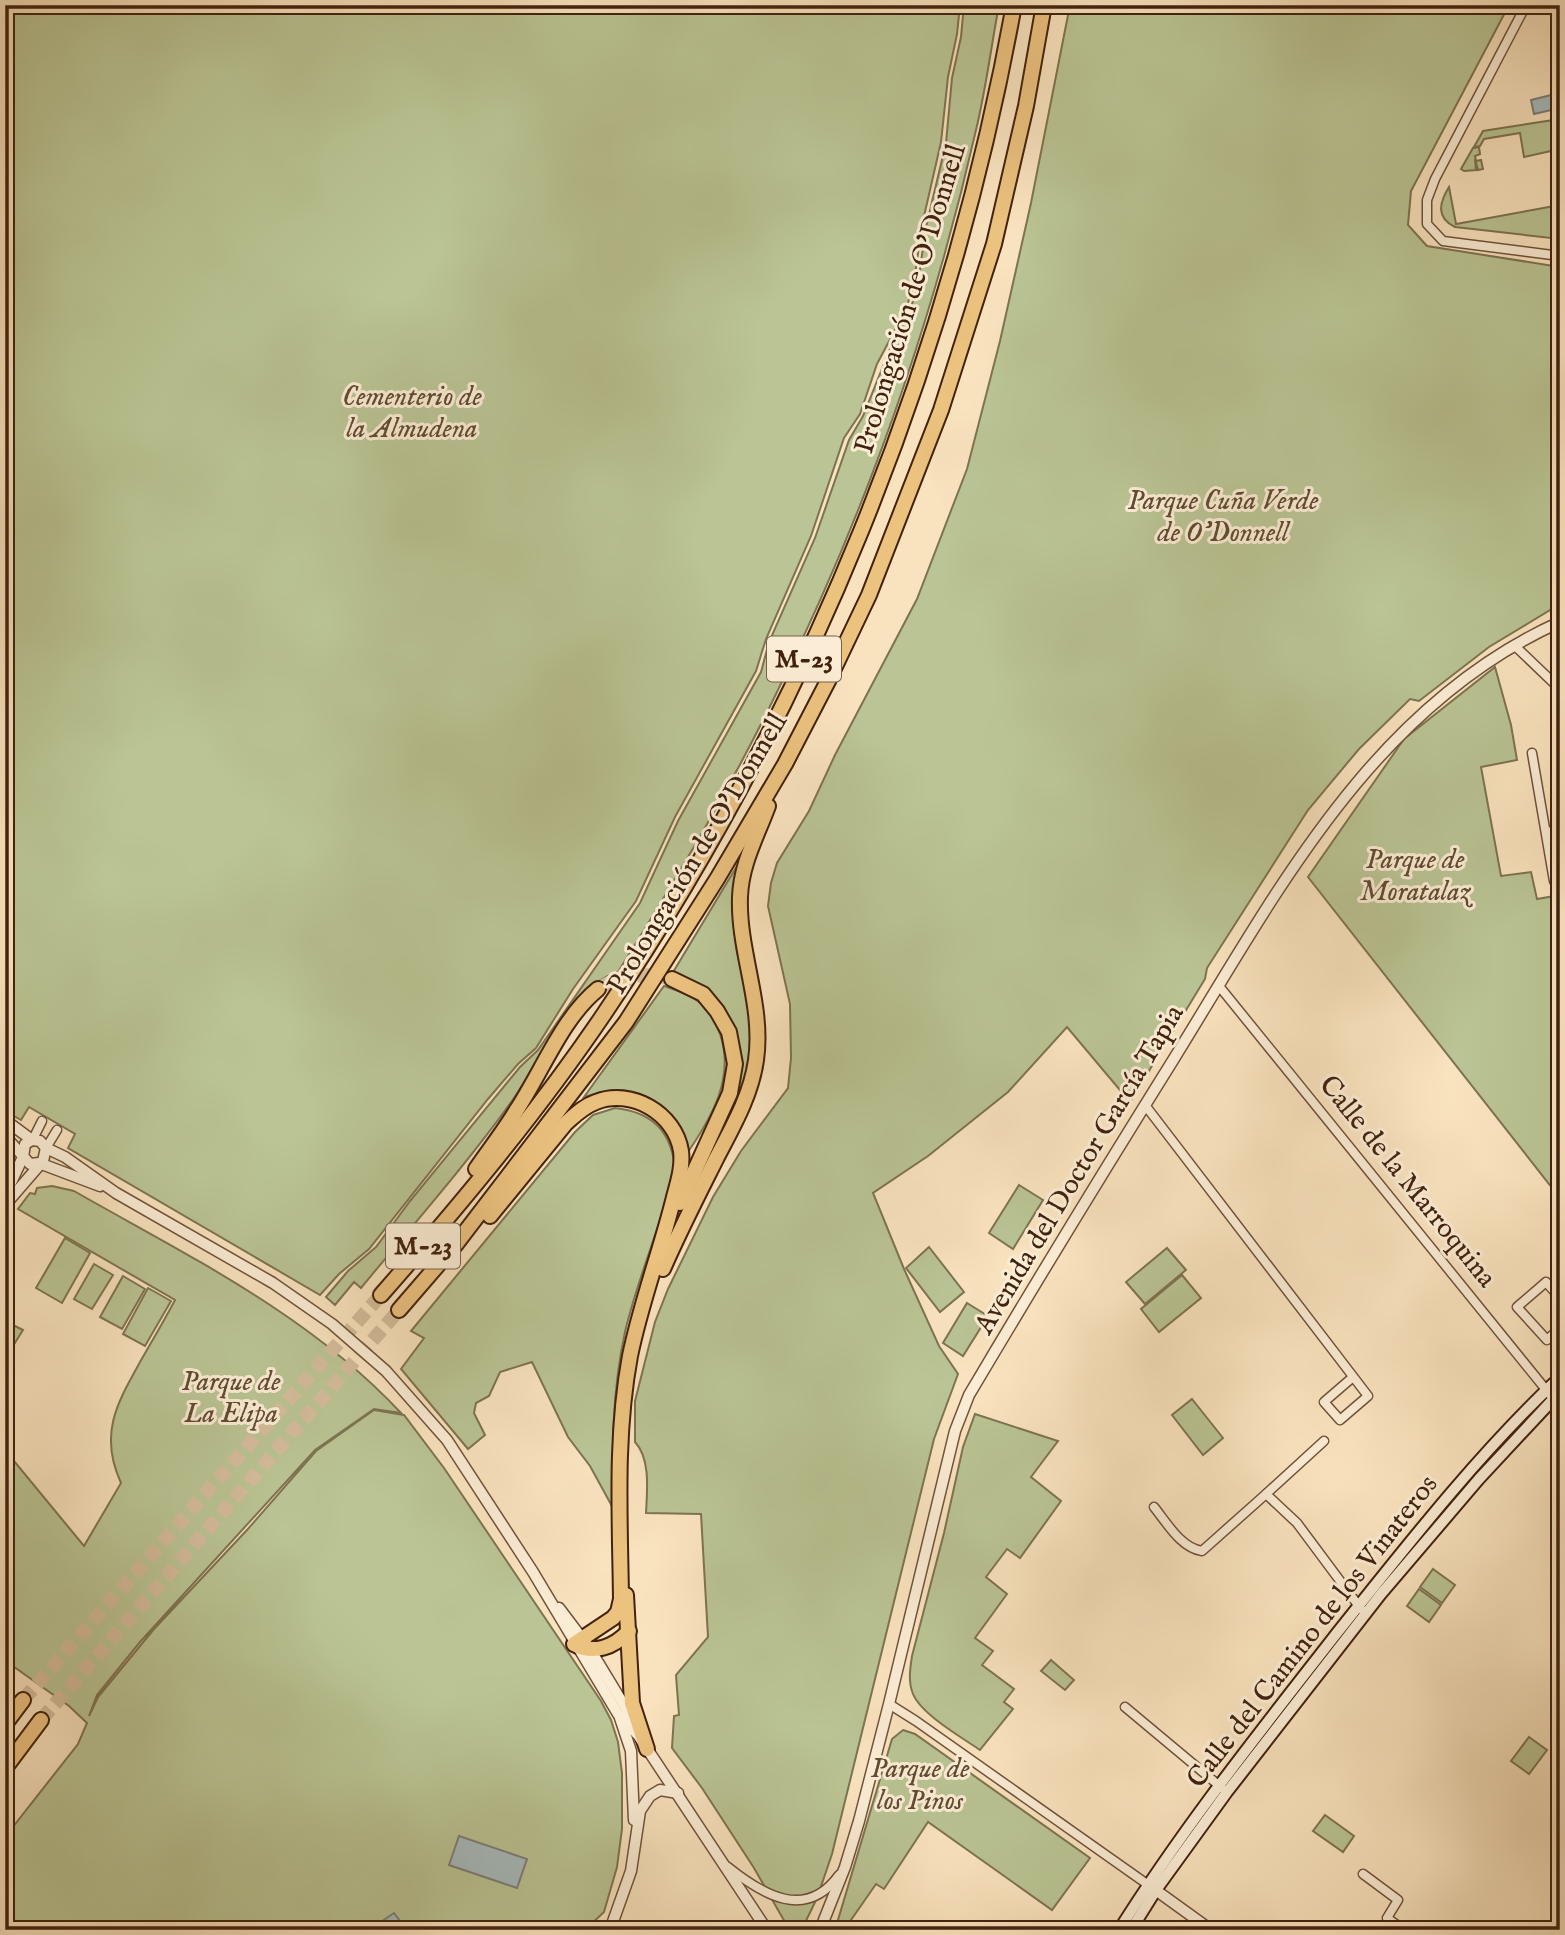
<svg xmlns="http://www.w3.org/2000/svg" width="1565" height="1935" font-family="'IM FELL English',serif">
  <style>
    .green { fill: #bac494; stroke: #7e7351; stroke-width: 2 }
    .water { fill: #a5bbbe; stroke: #7d7e78; stroke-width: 2 }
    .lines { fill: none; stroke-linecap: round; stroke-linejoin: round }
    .motorway-tunnel { stroke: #d4bc9b; stroke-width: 14; stroke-dasharray: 14 7; stroke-linecap: butt }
    .minor-casing { stroke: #70523a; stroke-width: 11 }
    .tertiary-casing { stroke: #70523a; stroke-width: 13 }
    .secondary-casing { stroke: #42220e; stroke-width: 14 }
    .motorway-casing { stroke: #42220e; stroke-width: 18 }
    .minor { stroke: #fbedd5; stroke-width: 8 }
    .tertiary { stroke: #fbedd5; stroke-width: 10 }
    .secondary { stroke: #fbedd5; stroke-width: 10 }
    .motorway { stroke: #ecc27f; stroke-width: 14 }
    .labels { text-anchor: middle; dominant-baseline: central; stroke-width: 6; stroke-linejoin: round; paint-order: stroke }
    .shield { fill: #fbedd5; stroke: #7a5f4a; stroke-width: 2 }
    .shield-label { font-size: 26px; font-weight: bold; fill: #42220e }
    .street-label { font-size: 28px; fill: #42220e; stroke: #fbedd5 }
    .park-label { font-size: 28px; font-style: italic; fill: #604a30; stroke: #fbedd5 }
  </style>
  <rect width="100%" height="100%" fill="#f9e3be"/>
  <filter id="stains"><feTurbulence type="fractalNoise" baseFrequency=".00286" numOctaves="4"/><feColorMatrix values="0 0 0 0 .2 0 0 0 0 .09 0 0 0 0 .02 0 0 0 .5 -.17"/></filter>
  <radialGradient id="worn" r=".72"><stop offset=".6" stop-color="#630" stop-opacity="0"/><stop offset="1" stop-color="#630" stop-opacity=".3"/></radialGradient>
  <g class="green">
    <polygon points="5,5 960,5 957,34 948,77 941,142 922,225 913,289 904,313 877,364 860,414 844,438 811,536 766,639 756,671 675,817 636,901 573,989 536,1048 518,1064 488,1099 369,1249 339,1274 320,1295 68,1148 75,1134 29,1107 21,1120 5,1111"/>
    <path d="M964,5H999C991,47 986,89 976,130C932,324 865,514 777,692C730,789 675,881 618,972C602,977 590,986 578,998C550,1030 534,1071 509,1105C463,1169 410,1228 361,1288L354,1282L335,1305L326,1297L348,1271L376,1247L410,1201L520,1067L538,1050L640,903L678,821L761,672L769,642L815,538L849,440L863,416L894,339L908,316L917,289L926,227L946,143L952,78L961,37Z"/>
    <path d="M1070,5H1509L1411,191L1408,225L1427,246L1560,267V604L1489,647L1419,701L1410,699L1359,749L1308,810L1207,968L1205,979L1130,1102L1067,1027L1008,1092L928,1156L873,1193L904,1269L939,1346L958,1374L934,1439L832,1854L817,1898L802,1929L792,1930L786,1924L754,1868L702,1788L672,1748L674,1716L679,1715L676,1675L708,1637L701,1514L646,1513C647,1492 651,1459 635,1442V1401L655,1322L668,1289L713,1197L741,1151L788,1088L791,1058L790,1004L768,906L771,883L777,863L809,811L835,755L917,599L967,469L1000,341L1031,203Z"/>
    <polygon points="1560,119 1560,131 1557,132 1560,164 1554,165 1551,151 1524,157 1520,133 1484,139 1480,146 1474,147 1483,131"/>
    <polygon points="1479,147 1480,154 1475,156 1476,161 1481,160 1483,169 1478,170 1475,159 1476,170 1464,171 1461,169 1473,148"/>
    <path d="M1449,187L1456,224L1560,205V239L1455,227C1436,218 1439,203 1449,187Z"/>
    <polygon points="1495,667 1511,725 1517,760 1481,767 1501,876 1531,872 1537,899 1560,895 1560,1198 1308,877 1404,739"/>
    <path d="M737,866C733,896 732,923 737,952C743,982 754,1012 752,1043C749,1100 714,1152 689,1202L740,1060C737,1013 715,988 672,974Z"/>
    <path d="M664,986C676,990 689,994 699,1002C709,1010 716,1023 720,1034C735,1077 712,1117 688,1152C682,1118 655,1093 621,1090C609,1089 595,1094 584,1097Z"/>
    <path d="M615,1108C652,1112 671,1131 675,1168C662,1224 638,1276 625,1332C612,1392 612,1447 613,1508L590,1466L568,1437L532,1362L500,1372L489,1396L476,1403L474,1413L485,1435L468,1449L401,1369L424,1338L411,1331L575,1132L593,1115Z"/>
    <polygon points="1019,1185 1043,1200 1013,1249 989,1233"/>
    <path d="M52,1186L74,1191C188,1256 310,1315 401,1413L374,1409L315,1450L140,1642L97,1695L89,1716L98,1697L154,1629L247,1530L316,1451L374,1410L404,1415L444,1468L601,1701L611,1720L618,1742L622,1773V1829L617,1867L604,1912L585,1930H5V1837L78,1744L87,1723L69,1706L10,1664L5,1669V1450L84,1546L121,1483C99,1435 116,1405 140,1362C152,1341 164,1321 175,1300L18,1209L30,1193L35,1194L37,1188Z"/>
    <polygon points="65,1238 90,1253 62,1303 36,1288"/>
    <polygon points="929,1247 964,1292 940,1312 906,1268"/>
    <polygon points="1167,1248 1186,1270 1145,1304 1126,1282"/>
    <polygon points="94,1264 113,1275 92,1309 74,1299"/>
    <polygon points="1182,1275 1201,1298 1159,1332 1141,1309"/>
    <polygon points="123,1276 145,1289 122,1329 100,1317"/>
    <polygon points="148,1288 171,1301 145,1346 123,1334"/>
    <polygon points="967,1303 988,1316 963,1356 943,1343"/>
    <polygon points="11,1324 23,1330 5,1359 5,1325"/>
    <polygon points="1192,1399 1223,1438 1203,1455 1172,1415"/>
    <path d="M975,1414L1058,1441L1031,1477L1061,1501L1020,1558L1007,1549L986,1577L1007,1594L975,1638L993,1651L982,1665L1014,1689L1004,1702L1013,1709L980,1750C961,1737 921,1714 913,1694C908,1682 910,1669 912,1656L944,1533L963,1447Z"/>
    <polygon points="1433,1569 1455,1585 1442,1603 1420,1587"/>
    <polygon points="1419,1589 1441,1605 1429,1622 1407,1606"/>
    <polygon points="1051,1660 1074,1680 1065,1690 1041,1671"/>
    <polygon points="903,1730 915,1734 1090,1858 1052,1910 928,1822 884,1889 876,1884 844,1930 835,1930 892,1739"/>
    <polygon points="1529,1737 1547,1750 1529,1774 1511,1761"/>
    <polygon points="1325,1815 1354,1836 1343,1852 1313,1831"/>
  </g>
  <g class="water">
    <polygon points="1559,93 1560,108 1534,114 1531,100"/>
    <polygon points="459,1836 527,1859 517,1888 449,1865"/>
    <polygon points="394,1913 400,1921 388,1930 382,1930 378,1924"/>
  </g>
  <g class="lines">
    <g class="motorway-tunnel">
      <path d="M598,989C622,974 645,972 672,979"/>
      <polyline points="23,1700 381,1295"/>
      <polyline points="41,1720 399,1310"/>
    </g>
    <g class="minor-casing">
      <g id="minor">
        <polyline points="1526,5 1435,179 1427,200 1427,224 1443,241 1560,256"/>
        <polyline points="1514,645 1560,689"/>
        <polyline points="1532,753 1554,881"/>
        <polyline points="1546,832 1560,830"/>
        <polyline points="1219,986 1560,1407"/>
        <polyline points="1145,1105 1368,1396 1340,1420 1324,1402 1353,1377"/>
        <polyline points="33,1139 42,1121"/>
        <polyline points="46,1148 57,1130"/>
        <polyline points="1560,1298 1546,1282 1517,1307 1547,1340 1560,1328"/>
        <polyline points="1324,1441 1266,1494 1297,1523 1361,1609"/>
        <path d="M1154,1507C1167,1523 1181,1548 1202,1551L1266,1494"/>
        <polyline points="889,1704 916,1721 1147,1884"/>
        <polyline points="1125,1707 1222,1788"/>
        <path d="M728,1867C763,1895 806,1921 839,1875"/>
        <polyline points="1363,1874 1398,1900 1387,1918 1404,1930"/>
      </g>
    </g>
    <g class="tertiary-casing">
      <g id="tertiary">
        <polyline points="5,1120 32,1140"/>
        <polyline points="5,1136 30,1164 39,1163 100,1186"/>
        <polyline points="23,1157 25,1144 32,1140 40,1141 46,1148 65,1157 116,1193 273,1283 332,1324 386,1371 447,1440 533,1572 618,1714 638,1735 767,1930"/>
        <polyline points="5,1195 23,1157"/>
        <polyline points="5,1205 43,1161 46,1148"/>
        <polyline points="559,1608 590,1649 630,1715"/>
        <polyline points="620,1718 631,1751 634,1820"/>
        <polyline points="1150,1886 1211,1930"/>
        <polyline points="610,1930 631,1871 640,1811 650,1796 660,1790 678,1793"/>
        <path d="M820,1930L845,1867L859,1821L889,1704L955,1431L969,1395C1036,1282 1105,1169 1175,1057C1277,892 1373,706 1560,622"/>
      </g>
    </g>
    <g class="secondary-casing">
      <g id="secondary">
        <path d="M1119,1930C1183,1828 1259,1733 1333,1638C1405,1548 1476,1456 1560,1377"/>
        <polyline points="1131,1930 1156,1890 1227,1792 1381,1594 1479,1479 1560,1392"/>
      </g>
    </g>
    <g class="motorway-casing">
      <g id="motorway">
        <polyline points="672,979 703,994 717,1011 729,1032 735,1064 730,1093 680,1203"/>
        <path d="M476,1169C489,1150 504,1131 516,1111C542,1072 562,1018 598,989"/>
        <path d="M490,1216L566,1123C575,1115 584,1106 596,1102C631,1088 675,1113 681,1151C683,1167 678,1182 674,1197C661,1250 641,1302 630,1356C615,1436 620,1518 621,1599L618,1612L613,1618L574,1644C594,1655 614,1647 629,1631"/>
        <path d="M663,1269C679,1232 698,1195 716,1159C732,1128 751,1096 756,1060C764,1005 738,952 740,897C741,864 757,836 768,806"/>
        <path d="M381,1295C460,1205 537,1113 604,1014C808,712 949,364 1014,5"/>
        <polyline points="399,1310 456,1244 626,1022 717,879 785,764 829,679 869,595 941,410 994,244 1026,106 1044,5"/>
        <polyline points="626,1595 632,1703 647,1749"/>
        <polyline points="5,1724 23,1700"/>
        <polyline points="5,1768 41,1720"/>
      </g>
    </g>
    <use href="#minor" class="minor"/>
    <use href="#tertiary" class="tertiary"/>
    <use href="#secondary" class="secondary"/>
    <use href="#motorway" class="motorway"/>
  </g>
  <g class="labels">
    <g class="shield">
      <rect x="767" y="636.5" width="74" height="45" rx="5"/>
      <rect x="386" y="1223.5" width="74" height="45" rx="5"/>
    </g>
    <g class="shield-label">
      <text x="804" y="659">M-23</text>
      <text x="423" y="1246">M-23</text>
    </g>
    <g class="street-label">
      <text transform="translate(911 299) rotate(-73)">Prolongación de O'Donnell</text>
      <text transform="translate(698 854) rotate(-59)">Prolongación de O'Donnell</text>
      <text transform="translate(1080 1170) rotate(-59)">Avenida del Doctor García Tapia</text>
      <text transform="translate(1407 1182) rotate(51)">Calle de la Marroquina</text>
      <text transform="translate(1313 1632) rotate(-52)">Calle del Camino de los Vinateros</text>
    </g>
    <g class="park-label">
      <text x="412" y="397">Cementerio de<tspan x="412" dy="32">la Almudena</tspan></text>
      <text x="1223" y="501">Parque Cuña Verde<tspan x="1223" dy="32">de O'Donnell</tspan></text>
      <text x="1415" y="860">Parque de<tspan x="1415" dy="32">Moratalaz</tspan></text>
      <text x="231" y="1382">Parque de<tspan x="231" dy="32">La Elipa</tspan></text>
      <text x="920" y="1769">Parque de<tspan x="920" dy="32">los Pinos</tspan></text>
    </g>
  </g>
  <rect width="1565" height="1935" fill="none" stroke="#f9e3be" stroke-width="28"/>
  <rect x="7" y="7" width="1551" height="1921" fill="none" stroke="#42220e" stroke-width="3.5"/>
  <rect x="14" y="14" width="1537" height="1907" fill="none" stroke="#42220e" stroke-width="2"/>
  <rect width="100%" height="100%" filter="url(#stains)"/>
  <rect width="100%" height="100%" fill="url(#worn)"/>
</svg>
